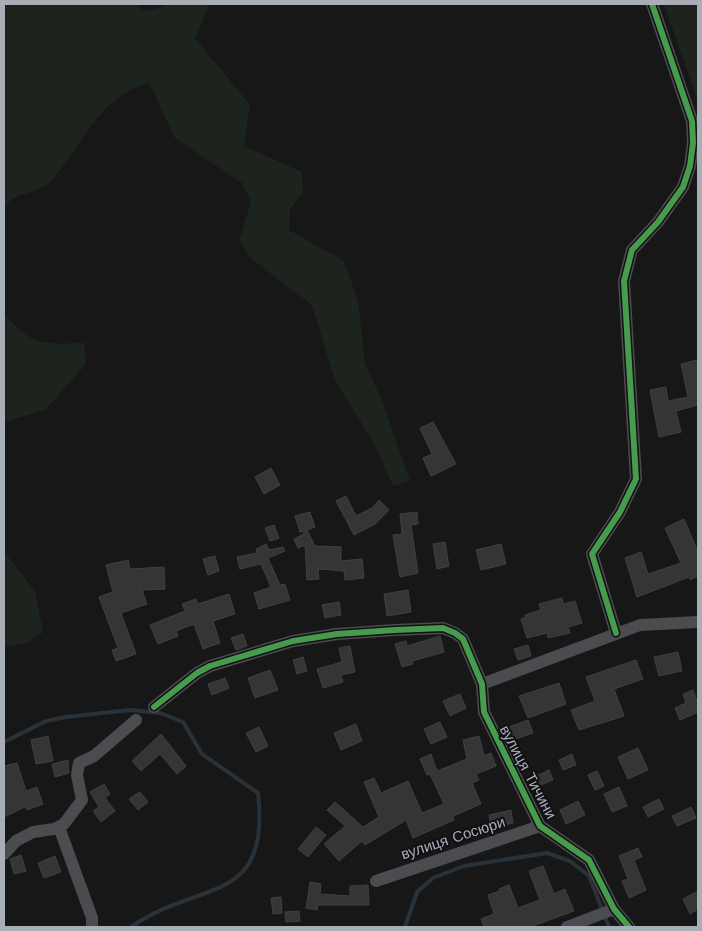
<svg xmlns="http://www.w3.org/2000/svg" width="702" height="931" font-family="'Work Sans',sans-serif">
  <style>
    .green { fill: #1d241e }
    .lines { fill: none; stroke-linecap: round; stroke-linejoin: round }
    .stream { stroke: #2a3239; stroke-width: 4 }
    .building { fill: #353536; stroke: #3f4043 }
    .minor { stroke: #4b4c50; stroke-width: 12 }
    .cycleway-casing { stroke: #111113; stroke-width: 9 }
    .cycleway { stroke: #469c4c; stroke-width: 6 }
    .labels { text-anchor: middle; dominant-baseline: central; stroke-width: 4; stroke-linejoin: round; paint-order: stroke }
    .street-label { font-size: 15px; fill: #a8adb8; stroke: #111113 }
  </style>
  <rect width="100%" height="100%" fill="#171717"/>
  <g class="green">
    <path d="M4,4H137L144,11L164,7L166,4H210L195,38L250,105L244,146L302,172L303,193L290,209L289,230L344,261L358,301L365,363L382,401L410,481L393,486L375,445L335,380L312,305L249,257L240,239L251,201L242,183L175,138L149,83C97,97 83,147 50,182C39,194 17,190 4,207Z"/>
    <polygon points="664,4 698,4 698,101"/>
    <path d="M4,315C37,347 40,344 84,343L86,364L45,410L8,421H4Z"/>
    <polygon points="4,552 35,591 43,632 27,643 4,647"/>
  </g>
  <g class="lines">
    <g class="stream">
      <path d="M4,742L46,721L66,717L130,710L160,713L183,722L202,754L258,793C271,907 199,879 131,927"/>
      <polyline points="405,927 417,892 433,878 464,866 547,853 570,861 589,876 609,927"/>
    </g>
  </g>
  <g class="building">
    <polygon points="697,360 698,405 676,411 681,432 659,437 650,390 666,387 668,401 688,397 681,364"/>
    <polygon points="433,422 456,464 431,476 423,458 432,454 420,428"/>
    <polygon points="271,468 280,485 264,494 255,477"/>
    <polygon points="346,496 356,516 372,508 379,500 389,510 375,524 354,535 336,501"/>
    <polygon points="310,512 315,527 307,530 315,546 341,547 341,561 362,559 364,578 345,580 344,571 318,569 319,579 307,580 305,545 298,548 294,539 304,534 304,531 300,532 295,516"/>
    <polygon points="417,512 418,524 411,525 418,573 400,577 393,535 402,534 400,514"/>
    <polygon points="684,519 698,552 698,576 690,580 689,577 637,597 625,558 641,552 648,574 681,563 665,528"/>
    <polygon points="274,525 279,538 270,541 265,528"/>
    <polygon points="445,542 449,566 437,569 433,544"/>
    <polygon points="266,544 269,550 283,547 285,551 268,558 280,585 285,584 290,600 259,609 254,593 271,587 261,564 240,569 237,557 257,553 256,549"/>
    <polygon points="501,544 506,564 481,570 476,550"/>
    <polygon points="215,556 219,571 208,575 203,559"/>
    <polygon points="128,560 130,569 164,567 165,589 142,590 147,604 121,613 136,654 116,661 112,650 118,648 99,597 113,592 106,565"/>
    <polygon points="408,590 411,612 387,616 384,594"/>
    <polygon points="229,594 235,614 213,621 220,643 203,649 194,624 176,631 178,636 158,644 150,625 185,611 182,604 196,599 198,604"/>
    <polygon points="562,598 563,604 575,601 582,623 568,627 570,633 548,638 547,633 527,638 521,619 526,617 525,615 541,610 539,604"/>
    <polygon points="339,602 341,615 325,618 322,605"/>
    <polygon points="243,634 247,646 236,650 231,638"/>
    <polygon points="440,636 444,652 412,661 413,664 402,667 395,644 406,641 407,646"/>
    <polygon points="528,645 531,656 518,660 514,649"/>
    <polygon points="350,646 355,672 341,675 343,682 323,688 317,669 342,662 339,648"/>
    <polygon points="678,652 682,671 659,676 654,657"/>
    <polygon points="303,657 307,671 297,674 293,660"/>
    <polygon points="636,660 643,679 614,689 624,716 579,730 571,710 595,701 586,677"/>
    <polygon points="270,670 278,690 255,698 248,678"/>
    <polygon points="225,678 229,688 212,695 208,684"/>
    <polygon points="559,683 566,704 528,718 519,696"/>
    <polygon points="693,690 698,703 698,712 680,720 675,708 686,703 683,694"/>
    <polygon points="460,694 466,708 450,716 443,701"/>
    <polygon points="528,720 533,733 513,740 509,727"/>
    <polygon points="440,722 447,737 431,744 424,729"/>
    <polygon points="356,724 362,741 341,750 334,733"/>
    <polygon points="259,727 268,746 256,752 246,733"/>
    <polygon points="161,734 186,766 177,774 160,754 141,771 132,761"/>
    <polygon points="48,736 53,761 36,764 31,740"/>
    <polygon points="479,736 484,756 491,753 496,766 476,774 479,780 472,783 481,804 453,816 454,820 413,838 406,820 365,845 362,841 339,861 324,844 345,826 327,810 335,802 363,827 379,817 364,782 374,778 381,793 408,781 422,813 444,804 430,774 433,773 427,775 420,759 431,754 437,771 467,759 463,740"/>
    <polygon points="638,748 648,770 628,779 618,757"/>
    <polygon points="572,754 576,765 563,770 559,760"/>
    <polygon points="68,760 69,773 55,777 52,764"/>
    <polygon points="17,763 26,791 37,787 43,804 27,810 25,807 4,817 4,766"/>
    <polygon points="549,770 553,780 538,786 534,777"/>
    <polygon points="597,771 604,786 595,790 588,775"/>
    <polygon points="104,784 110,794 105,798 115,811 101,822 93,811 99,807 90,792"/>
    <polygon points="619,787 627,806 612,812 604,794"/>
    <polygon points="140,792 148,802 138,810 129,799"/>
    <polygon points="659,799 664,809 648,817 643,807"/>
    <polygon points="578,801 585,815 566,824 560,810"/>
    <polygon points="691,807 696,818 677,826 672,816"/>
    <polygon points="511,810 513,823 491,828 489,815"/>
    <polygon points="316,827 326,835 308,857 298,849"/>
    <polygon points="638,848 642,857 634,860 646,890 629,898 622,881 628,879 619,856"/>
    <polygon points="21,855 26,871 14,874 10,859"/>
    <polygon points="55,856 61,872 44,878 38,863"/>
    <polygon points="543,866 554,894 565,889 574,911 530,927 484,927 481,919 494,914 488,895 500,891 499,889 509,885 518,908 540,900 529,871"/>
    <polygon points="310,882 321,884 320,894 350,896 350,886 368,885 369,905 318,905 317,910 306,908"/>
    <polygon points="698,891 698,909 690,914 683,899"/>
    <polygon points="281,897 282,913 273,914 271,898"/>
    <polygon points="299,911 300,921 286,922 285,912"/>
  </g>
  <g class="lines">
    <g class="minor">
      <polyline points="616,633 592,554 620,512 636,479 624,281 632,250 658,222 683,187 690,166 693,143 692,121 652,4"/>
      <polyline points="482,684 640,625 698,622"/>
      <polyline points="154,707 197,673 210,666 293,641 337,634 395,630 443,628 455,633 463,639 482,684 484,712 540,826 589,860 614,909 629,927"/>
      <polyline points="59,827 92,918 92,927"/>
      <polyline points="4,854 16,841 33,832 54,829 64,824 82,800 77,775 79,763 94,756 136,720"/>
      <polyline points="376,881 540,826"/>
      <polyline points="567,927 614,909"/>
    </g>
    <g class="cycleway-casing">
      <g id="cycleway">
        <polyline points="616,633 592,554 620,512 636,479 624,281 632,250 658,222 683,187 690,166 693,143 692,121 652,4"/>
        <polyline points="154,707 197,673 210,666 293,641 337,634 395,630 443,628 455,633 463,639 482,684 484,712 540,826 589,860 614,909 629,927"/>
      </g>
    </g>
    <use href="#cycleway" class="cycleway"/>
  </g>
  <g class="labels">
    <g class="street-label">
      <text transform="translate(528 772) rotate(62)">вулиця Тичини</text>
      <text transform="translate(453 838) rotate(-18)">вулиця Сосюри</text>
    </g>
  </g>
  <rect width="702" height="931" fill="none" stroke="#a8adb8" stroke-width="10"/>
</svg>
